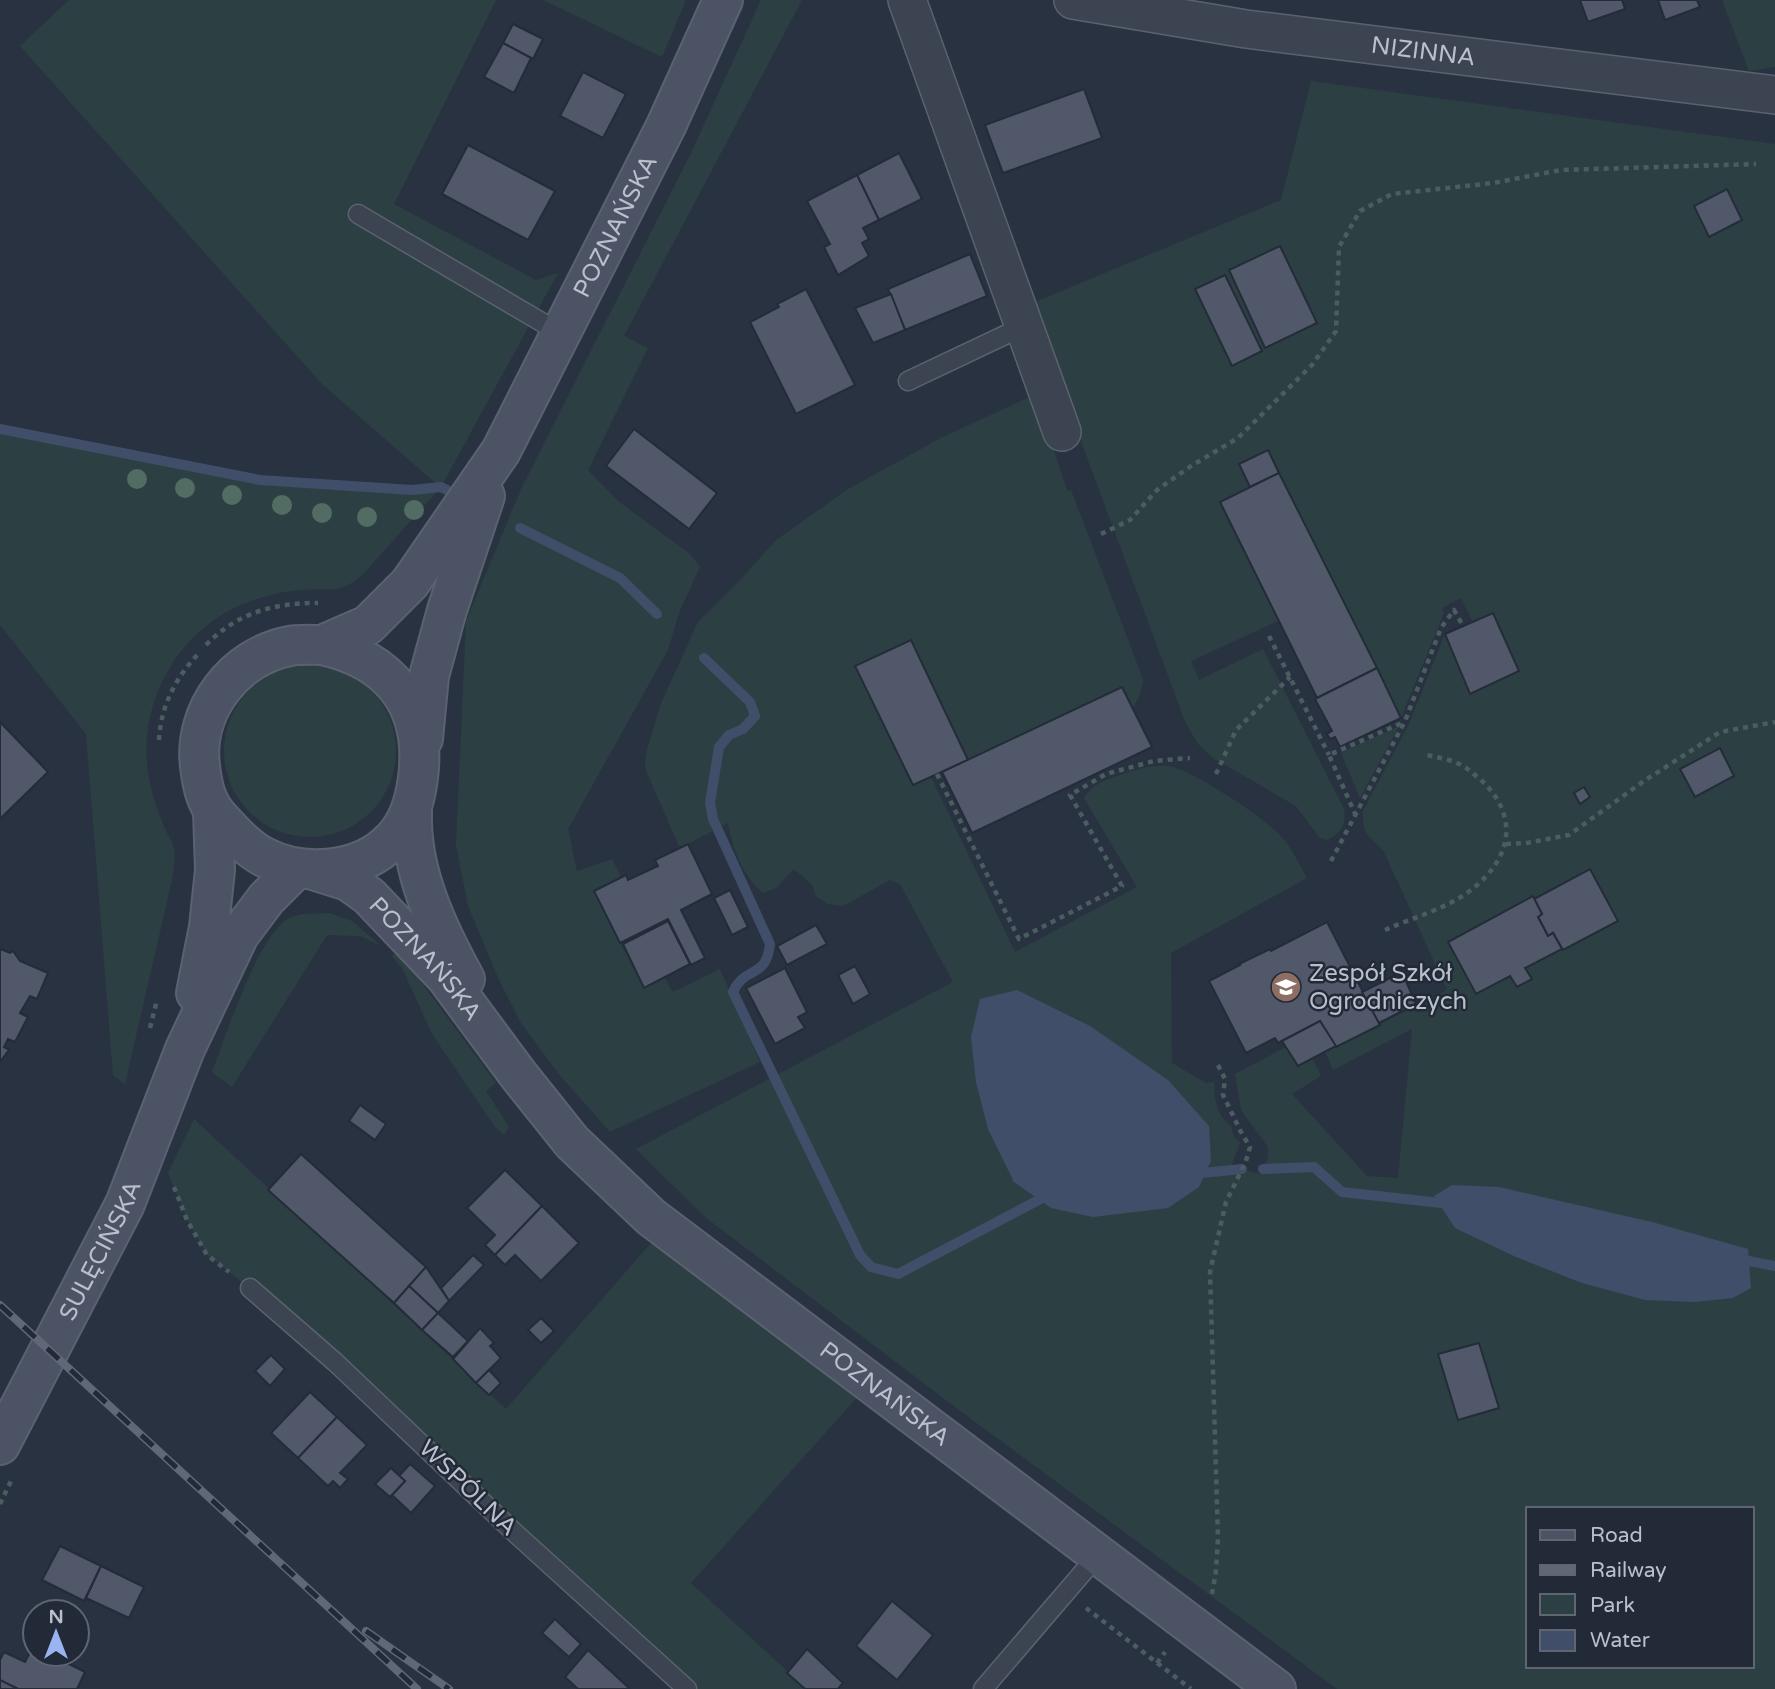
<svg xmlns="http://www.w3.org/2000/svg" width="1775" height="1689" font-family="'Varela Round',sans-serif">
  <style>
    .green { fill: #2c4043; fill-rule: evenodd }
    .water { fill: #404e69 }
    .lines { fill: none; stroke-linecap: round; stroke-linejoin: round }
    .stream { stroke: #404e69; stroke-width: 10 }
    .building { fill: #50586a; stroke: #242b39; stroke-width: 2 }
    .lane-casing { stroke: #5b626f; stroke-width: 21 }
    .street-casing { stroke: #5b626f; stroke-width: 40 }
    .secondary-casing { stroke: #5b626f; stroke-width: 42 }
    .path { stroke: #4b5d61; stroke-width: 4.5; stroke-dasharray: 5 5; stroke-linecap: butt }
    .lane { stroke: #3d4451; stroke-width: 18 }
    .street { stroke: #3d4451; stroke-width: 37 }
    .secondary { stroke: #4c5364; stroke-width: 38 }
    .rail-casing { stroke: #606878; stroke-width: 8 }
    .rail { stroke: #222937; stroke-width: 5; stroke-dasharray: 16; stroke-linecap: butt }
    .tree { fill: #526b63 }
    .labels { text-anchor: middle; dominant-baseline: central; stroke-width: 5; stroke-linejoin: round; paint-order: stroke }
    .street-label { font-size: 24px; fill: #bac0cb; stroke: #222937 }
    .poi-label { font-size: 24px; fill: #bac0cb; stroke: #222937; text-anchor: start }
  </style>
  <rect width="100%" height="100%" fill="#293241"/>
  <g class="green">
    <path d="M69,0H496L394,204L536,280L558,273L441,487L365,572C342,595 330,588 301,590C285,591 269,595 254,600C179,624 133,706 150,783C153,799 159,814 165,829C168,835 172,841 174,848C176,859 173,870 172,880L125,1084L113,1075L86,734L0,625V429L260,480L412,490L440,487L322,384L20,46Z"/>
    <polygon points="543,0 686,0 662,57"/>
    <polygon points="761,0 802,0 624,336 648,348 588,470 618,501 690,554 700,567 679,613 668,650 568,829 577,871 612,859 621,877 594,891 643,987 664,977 673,992 720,969 760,1062 610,1132 558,1073 521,1023 499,980 468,906 456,845 466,621 522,487 691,153"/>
    <polygon points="1722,0 1775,0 1775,67 1749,71"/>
    <path d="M1311,81L1775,144V1689H1337L959,1410L705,1217L636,1149L953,982L900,884L890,880L843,906L827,904L816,896L812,885L794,869L776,888L763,893C742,875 733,849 728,823L680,848L646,771L645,763L647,750L661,703L698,622L742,578L776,540L848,489L941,438L1036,394L1067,491L1071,490L1143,679C1142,691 1139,699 1132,708L1121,687L968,760L911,640L931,777L1015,952L1137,887L1084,798C1091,785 1106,780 1120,775C1134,770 1157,763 1173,767C1196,773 1271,821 1285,841C1294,852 1300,866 1307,878L1171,953L1172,1063L1206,1083L1214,1082C1215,1101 1216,1114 1231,1126L1234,1137L1240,1143L1231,1167L1260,1174L1268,1158V1147L1241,1110L1235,1074L1286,1047L1312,1058L1321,1076L1292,1094L1367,1176L1398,1178L1412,1029L1333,1070L1325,1052L1447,990L1384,852C1370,835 1362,837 1363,811L1409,724L1445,634L1470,693L1519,671L1493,613L1473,622L1461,598L1442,608L1444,613L1401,718L1267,450L1239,464L1250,487L1220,502L1278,621L1191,661L1199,680L1263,649L1344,809C1347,824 1340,834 1327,840L1319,837L1296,806L1213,758L1198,744L1186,724L1030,304L1281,200ZM1528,1509H1752V1666H1528Z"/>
    <circle cx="310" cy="751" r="86"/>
    <polygon points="1399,726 1360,798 1341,753"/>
    <path d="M329,913L352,921L381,946L360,936L327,935L232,1087L212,1072C226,1036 256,941 286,920C298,912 315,914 329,913Z"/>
    <polygon points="398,951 496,1083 486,1091 509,1127 504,1135 495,1127 432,1034 402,968 392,956"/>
    <polygon points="194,1119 506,1409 664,1228 869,1384 691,1583 807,1689 687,1689 250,1288 207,1255 187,1220 168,1173"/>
  </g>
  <g class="water">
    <polygon points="1017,990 1090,1026 1168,1080 1209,1126 1211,1161 1199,1187 1168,1208 1093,1217 1051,1208 1014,1182 988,1129 976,1082 971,1037 980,999"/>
    <polygon points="1452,1185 1499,1187 1652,1222 1748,1249 1751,1288 1733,1298 1694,1302 1645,1300 1582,1283 1516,1257 1455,1228 1434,1196"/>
  </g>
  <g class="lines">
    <g class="stream">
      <polyline points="0,429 260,480 412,490 441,487 447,490"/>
      <polyline points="520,528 620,578 657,614"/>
      <path d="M704,658L750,702L755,716L743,729L729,735L719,747L710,803L713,819L770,944C766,980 745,965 733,992L860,1255L871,1267L898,1274L1052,1193"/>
      <polyline points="1263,1169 1314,1167 1342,1192 1450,1204"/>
      <polyline points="1192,1174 1242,1169"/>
      <polyline points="1738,1259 1775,1266"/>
    </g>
  </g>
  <g class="building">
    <polygon points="1580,0 1622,0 1625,9 1588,22"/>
    <polygon points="1658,0 1697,0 1700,7 1665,20"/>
    <polygon points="513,24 543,39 533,59 503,43"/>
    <polygon points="503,43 531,58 514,93 484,77"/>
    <polygon points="583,72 626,94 603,138 560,116"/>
    <polygon points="1084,89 1102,138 1003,173 985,125"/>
    <polygon points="468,145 555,191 528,240 442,194"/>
    <polygon points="899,153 922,199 879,220 857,175"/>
    <polygon points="857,175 879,220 863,228 869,239 862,243 869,256 838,275 824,247 830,244 807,201"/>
    <polygon points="1727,189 1742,220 1709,237 1694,206"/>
    <polygon points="1280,246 1317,323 1265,348 1229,270"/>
    <polygon points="970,254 987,296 905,330 888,289"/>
    <polygon points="1225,275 1262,351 1232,366 1195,289"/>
    <polygon points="806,289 855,385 796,414 750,322 779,307 777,304"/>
    <polygon points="891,294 905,330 873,343 855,308"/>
    <polygon points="634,429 717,493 689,529 606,466"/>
    <polygon points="1268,450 1279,473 1250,487 1239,464"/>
    <polygon points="1279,473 1377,668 1317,698 1220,502"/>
    <polygon points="1493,613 1519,671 1470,694 1445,634"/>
    <polygon points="911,640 968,760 913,785 855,666"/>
    <polygon points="1377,668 1401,718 1340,747 1335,737 1330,739 1327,734 1332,731 1315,699"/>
    <polygon points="1122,687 1152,747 972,833 942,772"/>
    <polygon points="0,722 48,772 0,819"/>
    <polygon points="1720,748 1734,776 1695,797 1680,769"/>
    <polygon points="1584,787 1590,797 1580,804 1574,793"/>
    <polygon points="688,844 712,894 681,910 705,958 691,965 668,919 620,943 594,891 626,875 628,880 658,866 655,860"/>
    <polygon points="1590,869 1618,921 1563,950 1553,933 1548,936 1538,917 1542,914 1534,899"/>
    <polygon points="730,890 748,927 732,935 714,898"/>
    <polygon points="1533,896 1542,914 1538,917 1548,936 1553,933 1562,949 1525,968 1532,979 1517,987 1510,976 1476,994 1448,942"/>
    <polygon points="668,921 690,964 644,988 623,944"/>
    <polygon points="1327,922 1380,1025 1336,1047 1320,1021 1278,1043 1275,1038 1246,1053 1209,981 1240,965 1239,964 1270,949 1271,951"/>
    <polygon points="816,925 827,944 787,965 777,946"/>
    <polygon points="0,949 10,953 13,951 20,961 48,973 37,999 30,996 20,1013 28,1017 15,1042 8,1039 4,1047 9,1050 0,1062"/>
    <polygon points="855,966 870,994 853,1004 838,975"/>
    <polygon points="785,968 807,1012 798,1017 805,1028 775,1044 746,988"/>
    <polygon points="1402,972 1416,1004 1379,1023 1362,992"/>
    <polygon points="1320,1021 1336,1046 1298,1066 1282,1041"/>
    <polygon points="360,1105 386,1124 375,1140 349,1121"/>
    <polygon points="301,1154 426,1267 394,1303 268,1190"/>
    <polygon points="505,1170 542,1206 495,1255 485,1245 495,1235 467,1208"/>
    <polygon points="542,1206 579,1243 541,1281 515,1255 505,1265 495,1255"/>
    <polygon points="473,1255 484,1265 449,1301 441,1288"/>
    <polygon points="426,1267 449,1301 438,1313 409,1286"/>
    <polygon points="409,1286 438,1313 422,1330 394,1303"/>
    <polygon points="438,1313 468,1341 453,1357 422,1330"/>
    <polygon points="541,1318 554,1331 541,1343 528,1330"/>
    <polygon points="480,1328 494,1343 490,1346 501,1358 476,1383 453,1359"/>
    <polygon points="1479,1343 1499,1408 1458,1420 1438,1354"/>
    <polygon points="271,1355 285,1369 270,1386 255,1371"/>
    <polygon points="489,1370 501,1383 489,1395 476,1383"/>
    <polygon points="310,1392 337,1417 298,1458 271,1433"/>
    <polygon points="337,1417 367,1445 340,1473 348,1479 340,1488 333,1481 328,1486 298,1458"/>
    <polygon points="410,1464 435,1486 411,1513 392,1495 405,1481 399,1476"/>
    <polygon points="391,1468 405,1481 390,1497 375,1484"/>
    <polygon points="60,1546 101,1566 84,1601 42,1580"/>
    <polygon points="101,1566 144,1587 129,1618 86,1598"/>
    <polygon points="892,1601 933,1635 897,1680 856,1646"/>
    <polygon points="555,1619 581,1644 569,1657 542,1633"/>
    <polygon points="33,1646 35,1654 49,1654 85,1672 77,1689 18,1689 0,1681 0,1660 4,1652 25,1662"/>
    <polygon points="807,1649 843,1683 838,1689 805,1689 787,1673"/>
    <polygon points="588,1650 630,1689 578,1689 565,1677"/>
    <polygon points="0,1680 18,1689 0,1689"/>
  </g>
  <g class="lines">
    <g class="lane-casing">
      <g id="lane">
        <polyline points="358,214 560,333"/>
        <polyline points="908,381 1024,326"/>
        <polyline points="250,1288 335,1362 515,1533 687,1689"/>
        <polyline points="983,1689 1097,1556"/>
      </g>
    </g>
    <g class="street-casing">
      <g id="street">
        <polyline points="907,0 1062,432"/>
        <path id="s1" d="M1073,0L1246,29L1775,95"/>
      </g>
    </g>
    <g class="secondary-casing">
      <g id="secondary">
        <path id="s2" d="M322,645L368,625L410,583L501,451L666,126L723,0"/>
        <path d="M322,645C391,660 427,706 418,778C415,801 409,823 392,840C361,873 303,877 264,857C245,847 231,830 217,815C205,801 202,783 200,766C193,710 235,656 290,646C300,644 311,645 322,645Z"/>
        <polyline points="423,739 429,676 447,610 485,496"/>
        <path d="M412,812C410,871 437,928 465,979"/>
        <path id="s3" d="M313,870L348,881L369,896L446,977L517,1073L572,1142L651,1217L1276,1689"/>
        <polyline points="196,993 209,927 215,870 213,811"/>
        <path id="s4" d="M0,1445L125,1204L185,1049L239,935L266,899L297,868"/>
      </g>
    </g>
    <g class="path">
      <polyline points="1101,534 1130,520 1157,490 1191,466 1238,438 1312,365 1336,331 1339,247 1360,211 1392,194 1493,183 1561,170 1756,164"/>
      <polyline points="1269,636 1329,755"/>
      <path d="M206,645C237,613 273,603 318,603"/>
      <path d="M159,740C161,705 176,677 200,652"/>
      <polyline points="937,774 1019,939 1122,886 1070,795 1106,774 1154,761 1190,758"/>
      <polyline points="1216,774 1236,730 1290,677"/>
      <polyline points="1356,816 1329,755 1404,722"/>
      <polyline points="1506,844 1527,843 1569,835 1644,781 1720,732 1775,722"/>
      <polyline points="1331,861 1405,721 1441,628 1454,610 1463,626"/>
      <path d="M1385,930C1414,917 1453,907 1477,885C1514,853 1517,813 1480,779C1474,775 1469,769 1463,766C1451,759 1439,758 1427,755"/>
      <polyline points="150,1028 157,1000"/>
      <polyline points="174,1187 187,1220 207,1255 229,1272"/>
      <polyline points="0,1504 11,1481"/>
      <polyline points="1212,1594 1216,1571 1218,1538 1210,1272 1226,1202 1246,1161 1250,1147 1241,1132 1223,1095 1225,1079 1216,1061"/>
      <polyline points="1086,1608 1191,1689"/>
      <polyline points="1157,1663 1165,1652"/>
    </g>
    <use href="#lane" class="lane"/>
    <use href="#street" class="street"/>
    <use href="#secondary" class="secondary"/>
    <g class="rail-casing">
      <g id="rail">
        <polyline points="0,1305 417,1689"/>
        <polyline points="366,1631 449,1689"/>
      </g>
    </g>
    <use href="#rail" class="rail"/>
  </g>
  <g class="tree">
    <circle cx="137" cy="479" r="10"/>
    <circle cx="185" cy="488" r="10"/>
    <circle cx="232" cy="495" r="10"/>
    <circle cx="282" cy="505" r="10"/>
    <circle cx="414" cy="510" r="10"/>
    <circle cx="322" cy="513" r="10"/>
    <circle cx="367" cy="517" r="10"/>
  </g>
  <defs>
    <g id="school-disc" transform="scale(1.575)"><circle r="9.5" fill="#8d6e63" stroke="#222937"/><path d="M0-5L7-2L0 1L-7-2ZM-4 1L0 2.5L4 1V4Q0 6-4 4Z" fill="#fff"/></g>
  </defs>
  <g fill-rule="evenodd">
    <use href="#school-disc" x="1286" y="987"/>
  </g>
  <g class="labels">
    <g class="street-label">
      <text stroke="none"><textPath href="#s1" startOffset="354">NIZINNA</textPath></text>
      <text stroke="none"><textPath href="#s2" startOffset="522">POZNAŃSKA</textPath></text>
      <text stroke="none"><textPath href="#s3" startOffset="147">POZNAŃSKA</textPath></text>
      <text stroke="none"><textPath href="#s4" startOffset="219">SULĘCIŃSKA</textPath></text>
      <text stroke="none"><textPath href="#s3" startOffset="784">POZNAŃSKA</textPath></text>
      <text transform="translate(468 1488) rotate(44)">WSPÓLNA</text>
    </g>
    <g class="poi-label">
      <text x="1309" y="973">Zespół Szkół<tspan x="1309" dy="28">Ogrodniczych</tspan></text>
    </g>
  </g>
  <rect x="1526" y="1507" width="228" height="161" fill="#222937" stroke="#5f6572" stroke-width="2"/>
  <rect x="1540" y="1530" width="35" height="10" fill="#4c5364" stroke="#5f6572" stroke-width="2"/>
  <text x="1590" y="1542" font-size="21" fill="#bac0cb">Road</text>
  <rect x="1540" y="1565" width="35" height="10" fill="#606878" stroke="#5f6572" stroke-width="2"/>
  <text x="1590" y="1577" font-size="21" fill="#bac0cb">Railway</text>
  <rect x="1540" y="1594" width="35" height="21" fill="#2c4043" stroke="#5f6572" stroke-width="2"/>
  <text x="1590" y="1612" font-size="21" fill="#bac0cb">Park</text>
  <rect x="1540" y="1630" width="35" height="21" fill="#404e69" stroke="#5f6572" stroke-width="2"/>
  <text x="1590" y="1647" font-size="21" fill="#bac0cb">Water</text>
  <g transform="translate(56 1633)"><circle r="33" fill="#222937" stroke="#5f6572" stroke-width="2"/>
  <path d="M0-5L12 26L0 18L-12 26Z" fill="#99b4f1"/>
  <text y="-10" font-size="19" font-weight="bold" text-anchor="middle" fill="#bac0cb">N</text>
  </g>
</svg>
